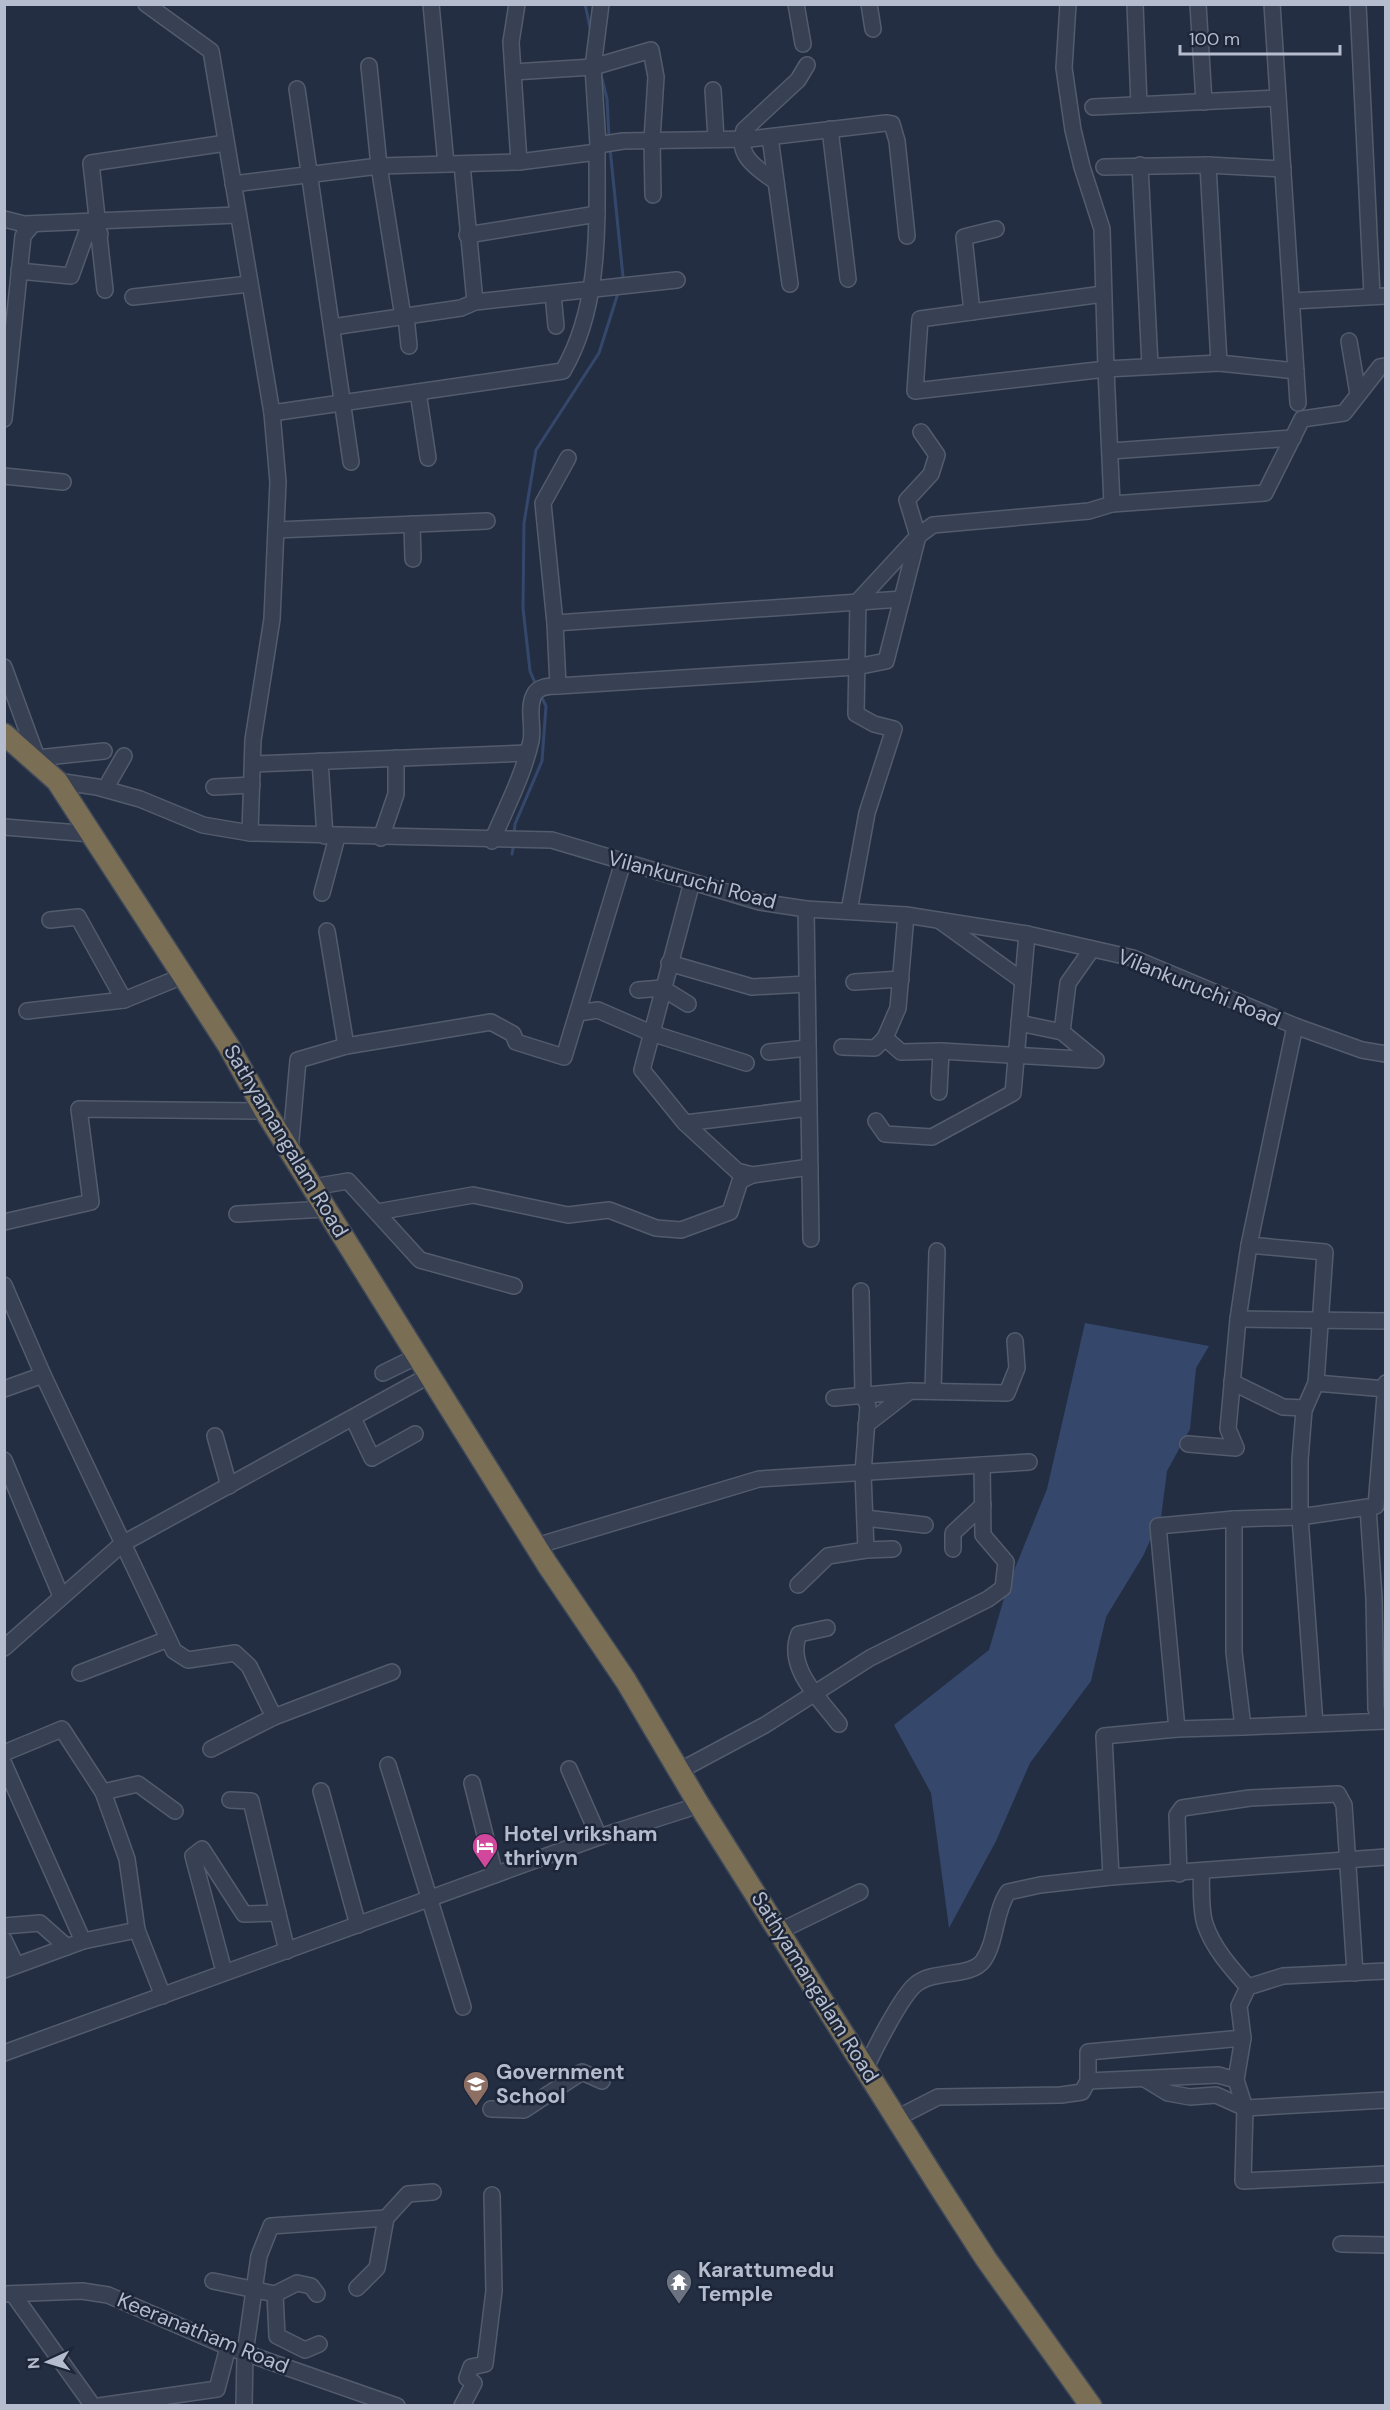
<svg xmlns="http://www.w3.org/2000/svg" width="1390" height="2410" font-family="'DM Sans',sans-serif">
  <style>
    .water { fill: #35486c }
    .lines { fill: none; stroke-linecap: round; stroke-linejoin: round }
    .stream { stroke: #35486c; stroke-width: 3 }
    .minor-casing { stroke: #535c6d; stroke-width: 18 }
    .highway-casing { stroke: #3f495a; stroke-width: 24 }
    .minor { stroke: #384153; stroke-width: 15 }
    .highway { stroke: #7a6e54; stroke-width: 21 }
    .labels { text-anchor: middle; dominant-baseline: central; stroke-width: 5; stroke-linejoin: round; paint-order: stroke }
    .street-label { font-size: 21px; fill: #b5bccd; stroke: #1c2638 }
    .poi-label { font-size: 21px; font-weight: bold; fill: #b5bccd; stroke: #1c2638; text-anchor: start }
  </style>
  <rect width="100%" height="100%" fill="#232e43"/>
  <polygon class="water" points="1085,1323 1209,1346 1196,1368 1190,1429 1167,1471 1161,1517 1143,1556 1106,1617 1091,1681 1030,1763 996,1841 949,1928 931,1793 894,1725 989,1650 1007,1588 1047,1489"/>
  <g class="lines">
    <g class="stream">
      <polyline points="585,4 591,32"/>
      <polyline points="600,70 607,99 609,138"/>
      <polyline points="610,148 623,277 621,281"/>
      <polyline points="536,685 530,671 523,608 524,523 536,450 599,353 619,290"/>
      <polyline points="514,834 515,824 542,761 546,706 540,694"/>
      <polyline points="512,854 514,843"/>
    </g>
    <g class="minor-casing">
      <g id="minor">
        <polyline points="146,4 211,51 272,413 278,482 272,619 253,740 250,833"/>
        <polyline points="431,4 446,164"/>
        <polyline points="517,4 511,42 519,162"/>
        <polyline points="796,4 803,44"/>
        <polyline points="869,4 873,29"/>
        <polyline points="1068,4 1064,68 1073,130 1082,167 1102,229 1106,369 1219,363 1296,371"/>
        <polyline points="1135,4 1139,105"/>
        <polyline points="1198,4 1204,102"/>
        <polyline points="1272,4 1298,403"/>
        <polyline points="1358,4 1372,296"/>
        <polyline points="369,66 379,166 403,317"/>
        <polyline points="513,72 593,67 651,50 656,77 652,140 653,195"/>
        <polyline points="297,89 351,462"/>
        <polyline points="713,90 716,139"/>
        <polyline points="1093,107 1278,98"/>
        <polyline points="830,129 848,279"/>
        <polyline points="770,137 790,284"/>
        <polyline points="598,145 623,141 750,139 886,123 892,124 897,141 907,236"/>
        <polyline points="462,164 475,302"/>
        <polyline points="1140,165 1150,365"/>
        <polyline points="1208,165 1219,363"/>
        <polyline points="1104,167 1208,165 1283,169"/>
        <path d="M776,182C758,169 735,156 744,130L798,80L807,65"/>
        <polyline points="233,184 379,166 519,162 597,152 598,145 593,67 601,4"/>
        <polyline points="4,219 24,224 237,215"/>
        <polyline points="467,235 597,214"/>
        <polyline points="19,271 71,276 86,234 100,234"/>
        <polyline points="105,290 91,163 226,143"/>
        <polyline points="553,294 556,326"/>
        <polyline points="1103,294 920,319 915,391 1106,369 1112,504"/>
        <polyline points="133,297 249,284"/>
        <polyline points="1292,301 1386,296"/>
        <polyline points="972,312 964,237 996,229"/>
        <polyline points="406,316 409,346"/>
        <polyline points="332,327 461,308 475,302 677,280"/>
        <polyline points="1349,341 1358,394"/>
        <polyline points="418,392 428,458"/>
        <path d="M272,413L563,371C601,306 597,225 597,152"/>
        <polyline points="4,419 23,236 33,224"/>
        <polyline points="1111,451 1293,438"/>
        <polyline points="4,476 63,482"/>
        <polyline points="412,524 413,559"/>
        <polyline points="276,530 487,521"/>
        <polyline points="555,623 902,599"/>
        <polyline points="4,667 39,763"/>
        <polyline points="558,686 555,623 543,503 568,458"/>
        <polyline points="37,758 104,751"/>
        <polyline points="320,761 325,836"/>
        <polyline points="253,764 527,753"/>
        <polyline points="57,781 97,787 140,799 203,825 250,833 552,840 760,902 806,909 906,915 1027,934 1133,958 1295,1026 1362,1050 1386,1054"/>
        <polyline points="214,787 252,785"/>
        <polyline points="105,789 124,756"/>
        <polyline points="4,827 92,834"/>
        <polyline points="381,838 396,794 396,758"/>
        <path d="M492,841C506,808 523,776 531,741C534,727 527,709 534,695C538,686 549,686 558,686L856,667L886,661L918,536L907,500L931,474L937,455L921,432"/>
        <polyline points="692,882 642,1070 685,1123 737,1171 752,1175 810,1167"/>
        <polyline points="322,893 337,837"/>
        <polyline points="806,909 811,1239"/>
        <polyline points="849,911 867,813 894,729 874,724 856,714 858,601 918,536 933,525 1089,511 1112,504 1265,493 1302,419 1344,413 1380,367 1386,366"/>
        <polyline points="50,920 78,917 124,1000"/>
        <polyline points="940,921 1023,981"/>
        <polyline points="327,931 346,1046"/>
        <polyline points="669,963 752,987 807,984"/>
        <polyline points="854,982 901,979"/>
        <polyline points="638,990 662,988 688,1004"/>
        <polyline points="27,1011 124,1000 183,976"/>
        <polyline points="578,1013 598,1010 651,1033 746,1063"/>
        <polyline points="1295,1026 1249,1245 1325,1252 1316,1383"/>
        <polyline points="1062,1032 1068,983 1092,949"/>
        <polyline points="885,1038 901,1052 941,1051 1096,1060 1062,1032 1019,1023"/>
        <polyline points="842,1047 875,1048 885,1038 898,1008 906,915"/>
        <polyline points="769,1052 808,1048"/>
        <polyline points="939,1092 941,1051"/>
        <polyline points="876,1121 885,1134 932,1137 1013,1093 1027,934"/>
        <polyline points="685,1123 809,1108"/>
        <polyline points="290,1151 298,1060 346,1046 491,1022 513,1034 516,1042 564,1057 623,862"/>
        <polyline points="313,1187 348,1181 420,1260 514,1286"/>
        <polyline points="377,1212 473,1195 568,1215 609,1210 656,1228 681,1230 730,1212 740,1181 752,1175"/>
        <polyline points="237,1214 326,1209"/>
        <polyline points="4,1222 91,1202 79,1109 265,1111"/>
        <polyline points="4,1285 43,1375 174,1651 188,1660 235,1653 249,1666 274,1717"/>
        <polyline points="861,1291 863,1395 868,1406 863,1473 866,1550"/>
        <polyline points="1238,1319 1386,1321"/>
        <polyline points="383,1373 418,1356"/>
        <polyline points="1232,1382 1283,1407 1305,1408"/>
        <polyline points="4,1389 43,1375"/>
        <polyline points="933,1391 937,1251"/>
        <polyline points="834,1398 910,1391 1007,1393 1017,1368 1015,1341"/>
        <polyline points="353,1418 372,1458 415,1434"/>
        <polyline points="866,1425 910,1391"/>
        <polyline points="215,1436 229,1486"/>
        <polyline points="1188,1444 1236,1448 1228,1429 1238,1319 1249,1245"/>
        <polyline points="4,1460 61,1596"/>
        <polyline points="1376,1506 1386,1383"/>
        <polyline points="865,1518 925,1525"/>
        <polyline points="536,1546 759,1479 1029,1462"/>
        <polyline points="953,1549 953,1533 983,1505"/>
        <polyline points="798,1585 828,1556 866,1550 893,1549"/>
        <path d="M827,1628L799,1634C785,1667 820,1699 839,1724"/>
        <polyline points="4,1648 122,1544 430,1375"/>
        <polyline points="80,1673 168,1639"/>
        <polyline points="1380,1720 1376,1709 1374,1598 1368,1507 1300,1517 1315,1724 1386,1721"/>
        <polyline points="1243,1727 1315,1724"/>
        <polyline points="1177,1729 1158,1526 1234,1519 1300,1517 1300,1460 1304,1410 1316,1383 1386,1389"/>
        <polyline points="211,1749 274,1717 392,1672"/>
        <polyline points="4,1753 62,1729 103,1792 127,1859 137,1930 163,1996"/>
        <polyline points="4,1764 83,1941"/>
        <polyline points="388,1765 463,2007"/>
        <polyline points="569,1769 599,1837"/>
        <polyline points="679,1771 765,1725 870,1658 988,1599 1003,1588 1006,1562 983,1535 982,1465"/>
        <polyline points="472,1783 495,1875"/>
        <polyline points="321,1791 358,1925"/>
        <polyline points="103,1792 138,1784 175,1811"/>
        <polyline points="230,1800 251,1801 287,1951"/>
        <path d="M1201,1872C1202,1888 1200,1908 1205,1924C1213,1948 1231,1968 1248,1987"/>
        <polyline points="1179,1874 1177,1815 1182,1808 1250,1798 1338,1794 1344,1805 1355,1973"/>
        <polyline points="1111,1877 1104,1736 1177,1729 1243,1727 1234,1652 1234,1519"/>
        <polyline points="4,1926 40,1923 67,1947"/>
        <polyline points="780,1931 860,1892"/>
        <polyline points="4,1940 16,1965"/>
        <polyline points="222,1964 193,1856 202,1849 244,1914 278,1913"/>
        <polyline points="4,1970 83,1941 137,1930"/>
        <polyline points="1386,1971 1283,1976 1248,1987 1239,2006 1243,2038 1236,2080 1245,2108 1243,2181 1386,2174"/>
        <polyline points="4,2053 599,1837 687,1809"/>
        <path d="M866,2068C874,2050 901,1997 915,1985C933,1969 970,1978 983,1961C997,1941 994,1913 1008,1892L1040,1885L1111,1877L1386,1857"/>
        <polyline points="1145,2079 1168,2093 1190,2097 1216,2095 1245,2108 1386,2100"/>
        <polyline points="1088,2081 1218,2075 1236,2080"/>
        <polyline points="491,2109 524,2110 582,2072 602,2081"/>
        <polyline points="897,2118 938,2097 1061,2095 1082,2092 1088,2081 1088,2052 1243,2038"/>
        <polyline points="1341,2244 1386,2245"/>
        <polyline points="213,2281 275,2294 277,2336 305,2350 319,2344"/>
        <polyline points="357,2288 377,2268 386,2218 408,2194 433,2192"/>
        <polyline points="4,2294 82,2291 108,2295 228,2347 397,2406"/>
        <polyline points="13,2294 93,2406"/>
        <polyline points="275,2294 297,2283 311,2286 317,2294"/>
        <polyline points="99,2406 217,2389 228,2347"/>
        <polyline points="244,2406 245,2353 259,2256 271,2226 386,2218"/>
        <polyline points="462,2406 474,2383 467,2378 471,2367 485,2364 494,2291 492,2195"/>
      </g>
    </g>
    <g class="highway-casing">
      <polyline id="highway" points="4,734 57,781 228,1045 265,1111 547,1564 626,1681 698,1803 939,2186 986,2259 1091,2406"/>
    </g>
    <use href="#minor" class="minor"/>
    <use href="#highway" class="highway"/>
  </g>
  <defs>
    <g id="hotel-pin" transform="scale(1.35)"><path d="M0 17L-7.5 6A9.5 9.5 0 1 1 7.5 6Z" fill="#d1479c" stroke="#1c2638"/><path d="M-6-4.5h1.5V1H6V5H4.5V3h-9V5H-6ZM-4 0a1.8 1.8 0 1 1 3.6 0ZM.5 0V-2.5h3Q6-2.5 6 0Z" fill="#fff"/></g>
    <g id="school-pin" transform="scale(1.35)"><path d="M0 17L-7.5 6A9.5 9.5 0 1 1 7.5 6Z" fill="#8d6e63" stroke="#1c2638"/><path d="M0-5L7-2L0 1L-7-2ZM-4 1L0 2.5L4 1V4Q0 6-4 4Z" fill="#fff"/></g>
    <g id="temple-pin" transform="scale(1.35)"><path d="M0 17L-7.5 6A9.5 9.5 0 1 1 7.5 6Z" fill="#6b7280" stroke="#1c2638"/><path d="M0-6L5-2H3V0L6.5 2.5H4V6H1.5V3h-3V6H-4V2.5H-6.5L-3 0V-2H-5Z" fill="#fff"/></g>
  </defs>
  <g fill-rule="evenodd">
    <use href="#hotel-pin" x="485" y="1846"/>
    <use href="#school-pin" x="476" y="2084"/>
    <use href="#temple-pin" x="679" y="2282"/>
  </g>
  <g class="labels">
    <g class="street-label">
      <text transform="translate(692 880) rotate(15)">Vilankuruchi Road</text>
      <text transform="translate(1199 988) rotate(22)">Vilankuruchi Road</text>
      <text transform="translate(286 1141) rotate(59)">Sathyamangalam Road</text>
      <text transform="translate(815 1987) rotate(58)">Sathyamangalam Road</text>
      <text transform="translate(203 2333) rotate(22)">Keeranatham Road</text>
    </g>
    <g class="poi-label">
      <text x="504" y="1834">Hotel vriksham<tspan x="504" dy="24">thrivyn</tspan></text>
      <text x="496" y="2072">Government<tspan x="496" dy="24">School</tspan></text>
      <text x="698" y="2270">Karattumedu<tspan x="698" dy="24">Temple</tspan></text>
    </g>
  </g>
  <rect width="1390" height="2410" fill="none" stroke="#b5bccd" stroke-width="12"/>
  <g transform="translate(48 2362) rotate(266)" stroke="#1c2638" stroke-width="4.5" paint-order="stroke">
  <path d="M0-4.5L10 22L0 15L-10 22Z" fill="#b5bccd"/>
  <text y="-9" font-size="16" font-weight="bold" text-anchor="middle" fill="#b5bccd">N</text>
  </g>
  <path d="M1180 45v9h160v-9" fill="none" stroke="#b5bccd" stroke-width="3"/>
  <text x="1189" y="45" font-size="18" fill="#b5bccd" stroke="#1c2638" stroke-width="4.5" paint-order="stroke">100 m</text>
</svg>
